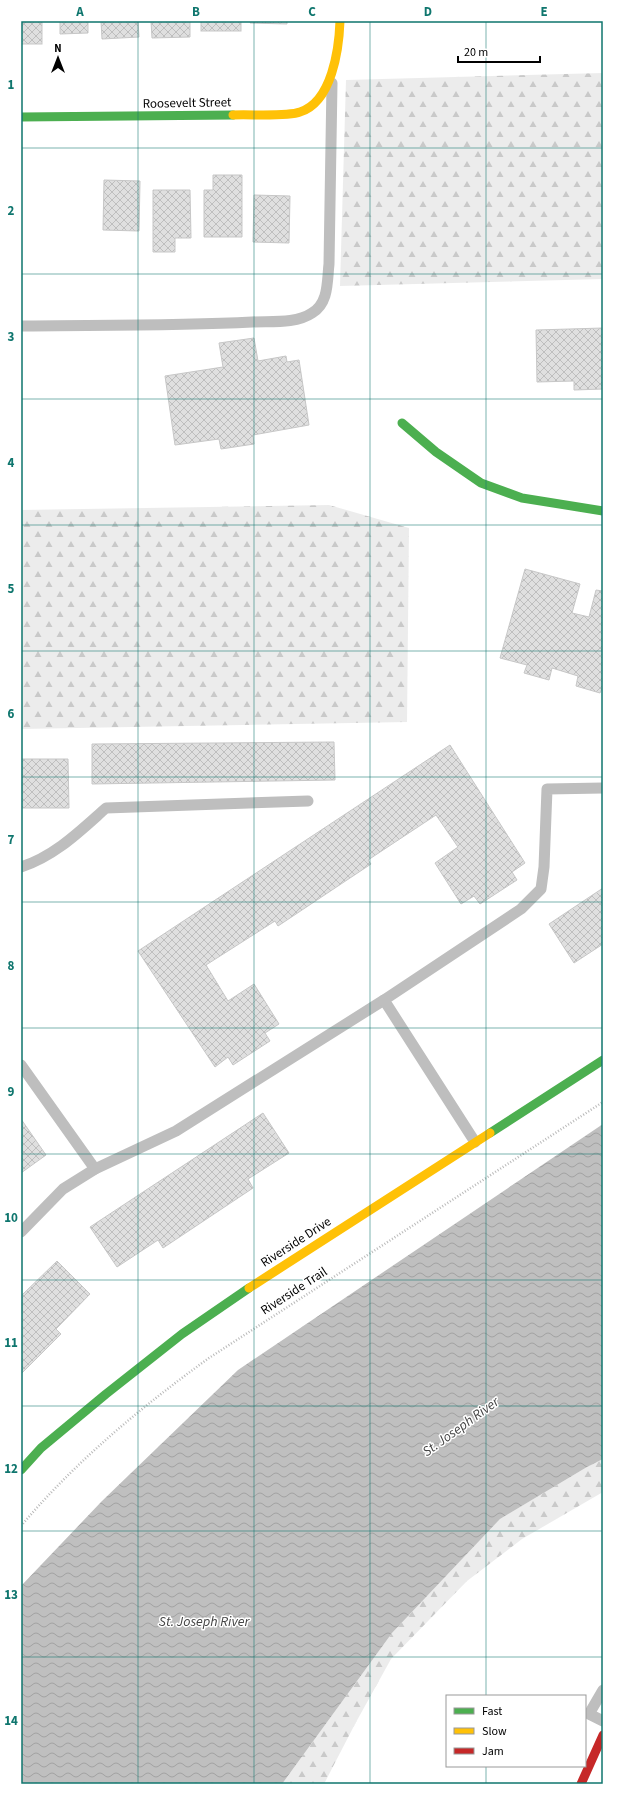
<svg xmlns="http://www.w3.org/2000/svg" width="624" height="1805" font-family="'Source Sans 3',sans-serif">
  <style>
    .forest { fill: url(#forest-firs) }
    .water { fill: url(#water-waves) }
    .building { fill: url(#building-cross-hatch); stroke: #c7c7c7 }
    .lines { fill: none; stroke-linecap: round; stroke-linejoin: round }
    .path { stroke: #b9b9b9; stroke-width: 2.5; stroke-dasharray: 1 2; stroke-linecap: butt }
    .lane { stroke: #bebebe; stroke-width: 11 }
    .fast { stroke: #4caf50; stroke-width: 9 }
    .slow { stroke: #ffc107; stroke-width: 9 }
    .jam { stroke: #c62828; stroke-width: 9 }
    .grid { fill: none; stroke: #0f766e; stroke-width: 1; stroke-opacity: 0.55 }
    .labels { text-anchor: middle; dominant-baseline: central; stroke-width: 3; stroke-linejoin: round; paint-order: stroke }
    .street-label { font-size: 13px; fill: #000; stroke: #fff }
    .water-label { font-size: 14px; font-style: italic; fill: #444; stroke: #fff }
    .neatline { fill: none; stroke: #0f766e; stroke-width: 1.5 }
    .grid-label { font-size: 13px; text-anchor: middle; font-weight: bold; fill: #0f766e }
  </style>
  <defs>
    <pattern id="forest-firs" width="22" height="20" patternUnits="userSpaceOnUse"><rect width="22" height="20" fill="#ececec"/><path d="M5 1l3.5 6h-7zM16 11l3.5 6h-7z" fill="#c9c9c9"/></pattern>
    <pattern id="water-waves" width="16" height="10" patternUnits="userSpaceOnUse"><rect width="16" height="10" fill="#bfbfbf"/><path d="M0 5q4-4 8 0t8 0" fill="none" stroke="#a2a2a2"/></pattern>
    <pattern id="building-cross-hatch" width="8" height="8" patternUnits="userSpaceOnUse"><rect width="8" height="8" fill="#dfdfdf"/><path d="M0 0l8 8M0 8l8-8" fill="none" stroke="#bebebe"/></pattern>
  </defs>
  <rect width="100%" height="100%" fill="#fff"/>
  <g class="forest">
    <polygon points="603,73 603,279 340,286 346,80"/>
    <polygon points="329,505 409,528 407,722 21,729 21,510"/>
    <polygon points="603,1459 603,1492 522,1539 467,1581 391,1659 355,1724 324,1784 282,1784 392,1633 500,1519 587,1467"/>
  </g>
  <polygon class="water" points="603,1124 603,1459 587,1467 500,1519 392,1633 282,1784 21,1784 21,1586 102,1501 238,1370"/>
  <g class="building">
    <rect x="21" y="21" width="21" height="23"/>
    <polygon points="60,21 88,21 88,33 60,34"/>
    <polygon points="101,21 138,21 139,37 102,39"/>
    <polygon points="151,21 190,21 190,37 152,38"/>
    <rect x="201" y="21" width="40" height="10"/>
    <polygon points="251,21 287,21 287,24 250,23"/>
    <polygon points="213,175 242,175 242,237 204,237 204,190 213,190"/>
    <polygon points="104,180 140,181 139,231 103,230"/>
    <polygon points="153,190 190,190 191,238 175,238 175,252 153,252"/>
    <polygon points="254,195 290,196 289,243 253,242"/>
    <polygon points="603,328 603,389 574,390 574,381 537,382 536,330"/>
    <polygon points="254,338 258,361 286,356 287,362 299,360 309,425 253,435 254,444 221,449 219,439 175,445 165,376 223,367 219,343"/>
    <polygon points="525,569 580,584 572,613 589,617 596,590 603,591 603,686 600,693 576,686 578,676 552,668 549,680 524,673 527,665 500,658"/>
    <polygon points="334,742 335,780 92,784 92,744"/>
    <polygon points="450,745 525,863 512,872 517,880 480,904 474,896 461,904 435,863 458,847 436,815 368,860 371,864 278,926 275,921 206,965 228,1001 254,984 279,1024 265,1033 270,1041 233,1065 228,1057 215,1067 138,951"/>
    <polygon points="21,759 68,759 69,808 21,808"/>
    <polygon points="603,888 603,944 574,963 549,924"/>
    <polygon points="263,1113 289,1153 248,1179 253,1188 163,1248 158,1240 117,1267 90,1227"/>
    <polygon points="21,1119 46,1155 21,1173"/>
    <polygon points="57,1261 90,1294 56,1329 61,1334 21,1374 21,1296"/>
  </g>
  <g class="lines">
    <path class="path" d="M21,1526C75,1462 141,1407 209,1358L603,1102"/>
    <g class="lane">
      <path d="M21,326C98,325 175,326 252,322C271,321 296,324 312,313C329,303 327,281 329,264L332,83"/>
      <path d="M21,867C55,856 80,831 106,808L308,801"/>
      <polyline points="21,1065 95,1169 176,1131 384,1000"/>
      <polyline points="475,1142 384,1000 521,909 541,889 544,867 547,789 603,788"/>
      <polyline points="21,1232 63,1189 95,1169"/>
      <polyline points="603,1690 589,1714 603,1721"/>
    </g>
    <g class="fast">
      <polyline points="21,117 233,115"/>
      <polyline points="402,423 436,452 481,483 522,498 603,511"/>
      <polyline points="490,1133 603,1060"/>
      <polyline points="21,1470 41,1448 106,1394 182,1334 249,1288"/>
    </g>
    <g class="slow">
      <path d="M233,115C249,114 287,117 300,112C332,102 339,49 340,21"/>
      <polyline points="249,1288 490,1133"/>
    </g>
    <polyline class="jam" points="581,1784 603,1735"/>
  </g>
  <path class="grid" d="M138,21V1784M254,21V1784M370,21V1784M486,21V1696M21,148H603M21,274H603M21,399H603M21,525H603M21,651H603M21,777H603M21,902H603M21,1028H603M21,1154H603M21,1280H603M21,1406H603M21,1531H603M21,1657H603M486,1766V1784"/>
  <g class="labels">
    <g class="street-label">
      <text transform="translate(187 103) rotate(-1)">Roosevelt Street</text>
      <text transform="translate(296 1242) rotate(-33)">Riverside Drive</text>
      <text transform="translate(294 1291) rotate(-33)">Riverside Trail</text>
    </g>
    <g class="water-label">
      <text transform="translate(461 1427) rotate(-36)">St. Joseph River</text>
      <text x="204" y="1622">St. Joseph River</text>
    </g>
  </g>
  <rect width="624" height="1805" fill="none" stroke="#ffffff" stroke-width="44"/>
  <rect x="446" y="1695" width="140" height="72" fill="#ffffff" stroke="#999999"/>
  <rect x="454" y="1708" width="20" height="6" fill="#4caf50" stroke="#999999"/>
  <text x="482" y="1715" font-size="12" fill="#000000">Fast</text>
  <rect x="454" y="1728" width="20" height="6" fill="#ffc107" stroke="#999999"/>
  <text x="482" y="1735" font-size="12" fill="#000000">Slow</text>
  <rect x="454" y="1748" width="20" height="6" fill="#c62828" stroke="#999999"/>
  <text x="482" y="1755" font-size="12" fill="#000000">Jam</text>
  <g transform="translate(58 58)" stroke="#ffffff" stroke-width="3" paint-order="stroke">
  <path d="M0-3L7 15L0 10L-7 15Z" fill="#000000"/>
  <text y="-6" font-size="11" font-weight="bold" text-anchor="middle" fill="#000000">N</text>
  </g>
  <path d="M458 56v6h82v-6" fill="none" stroke="#000000" stroke-width="2"/>
  <text x="464" y="56" font-size="12" fill="#000000" stroke="#ffffff" stroke-width="3" paint-order="stroke">20 m</text>
  <rect x="22" y="22" width="580" height="1761" class="neatline"/>
  <g class="grid-label">
    <text x="80" y="16">A</text>
    <text x="196" y="16">B</text>
    <text x="312" y="16">C</text>
    <text x="428" y="16">D</text>
    <text x="544" y="16">E</text>
    <text x="11" y="89">1</text>
    <text x="11" y="215">2</text>
    <text x="11" y="341">3</text>
    <text x="11" y="467">4</text>
    <text x="11" y="593">5</text>
    <text x="11" y="718">6</text>
    <text x="11" y="844">7</text>
    <text x="11" y="970">8</text>
    <text x="11" y="1096">9</text>
    <text x="11" y="1222">10</text>
    <text x="11" y="1347">11</text>
    <text x="11" y="1473">12</text>
    <text x="11" y="1599">13</text>
    <text x="11" y="1725">14</text>
  </g>
</svg>
